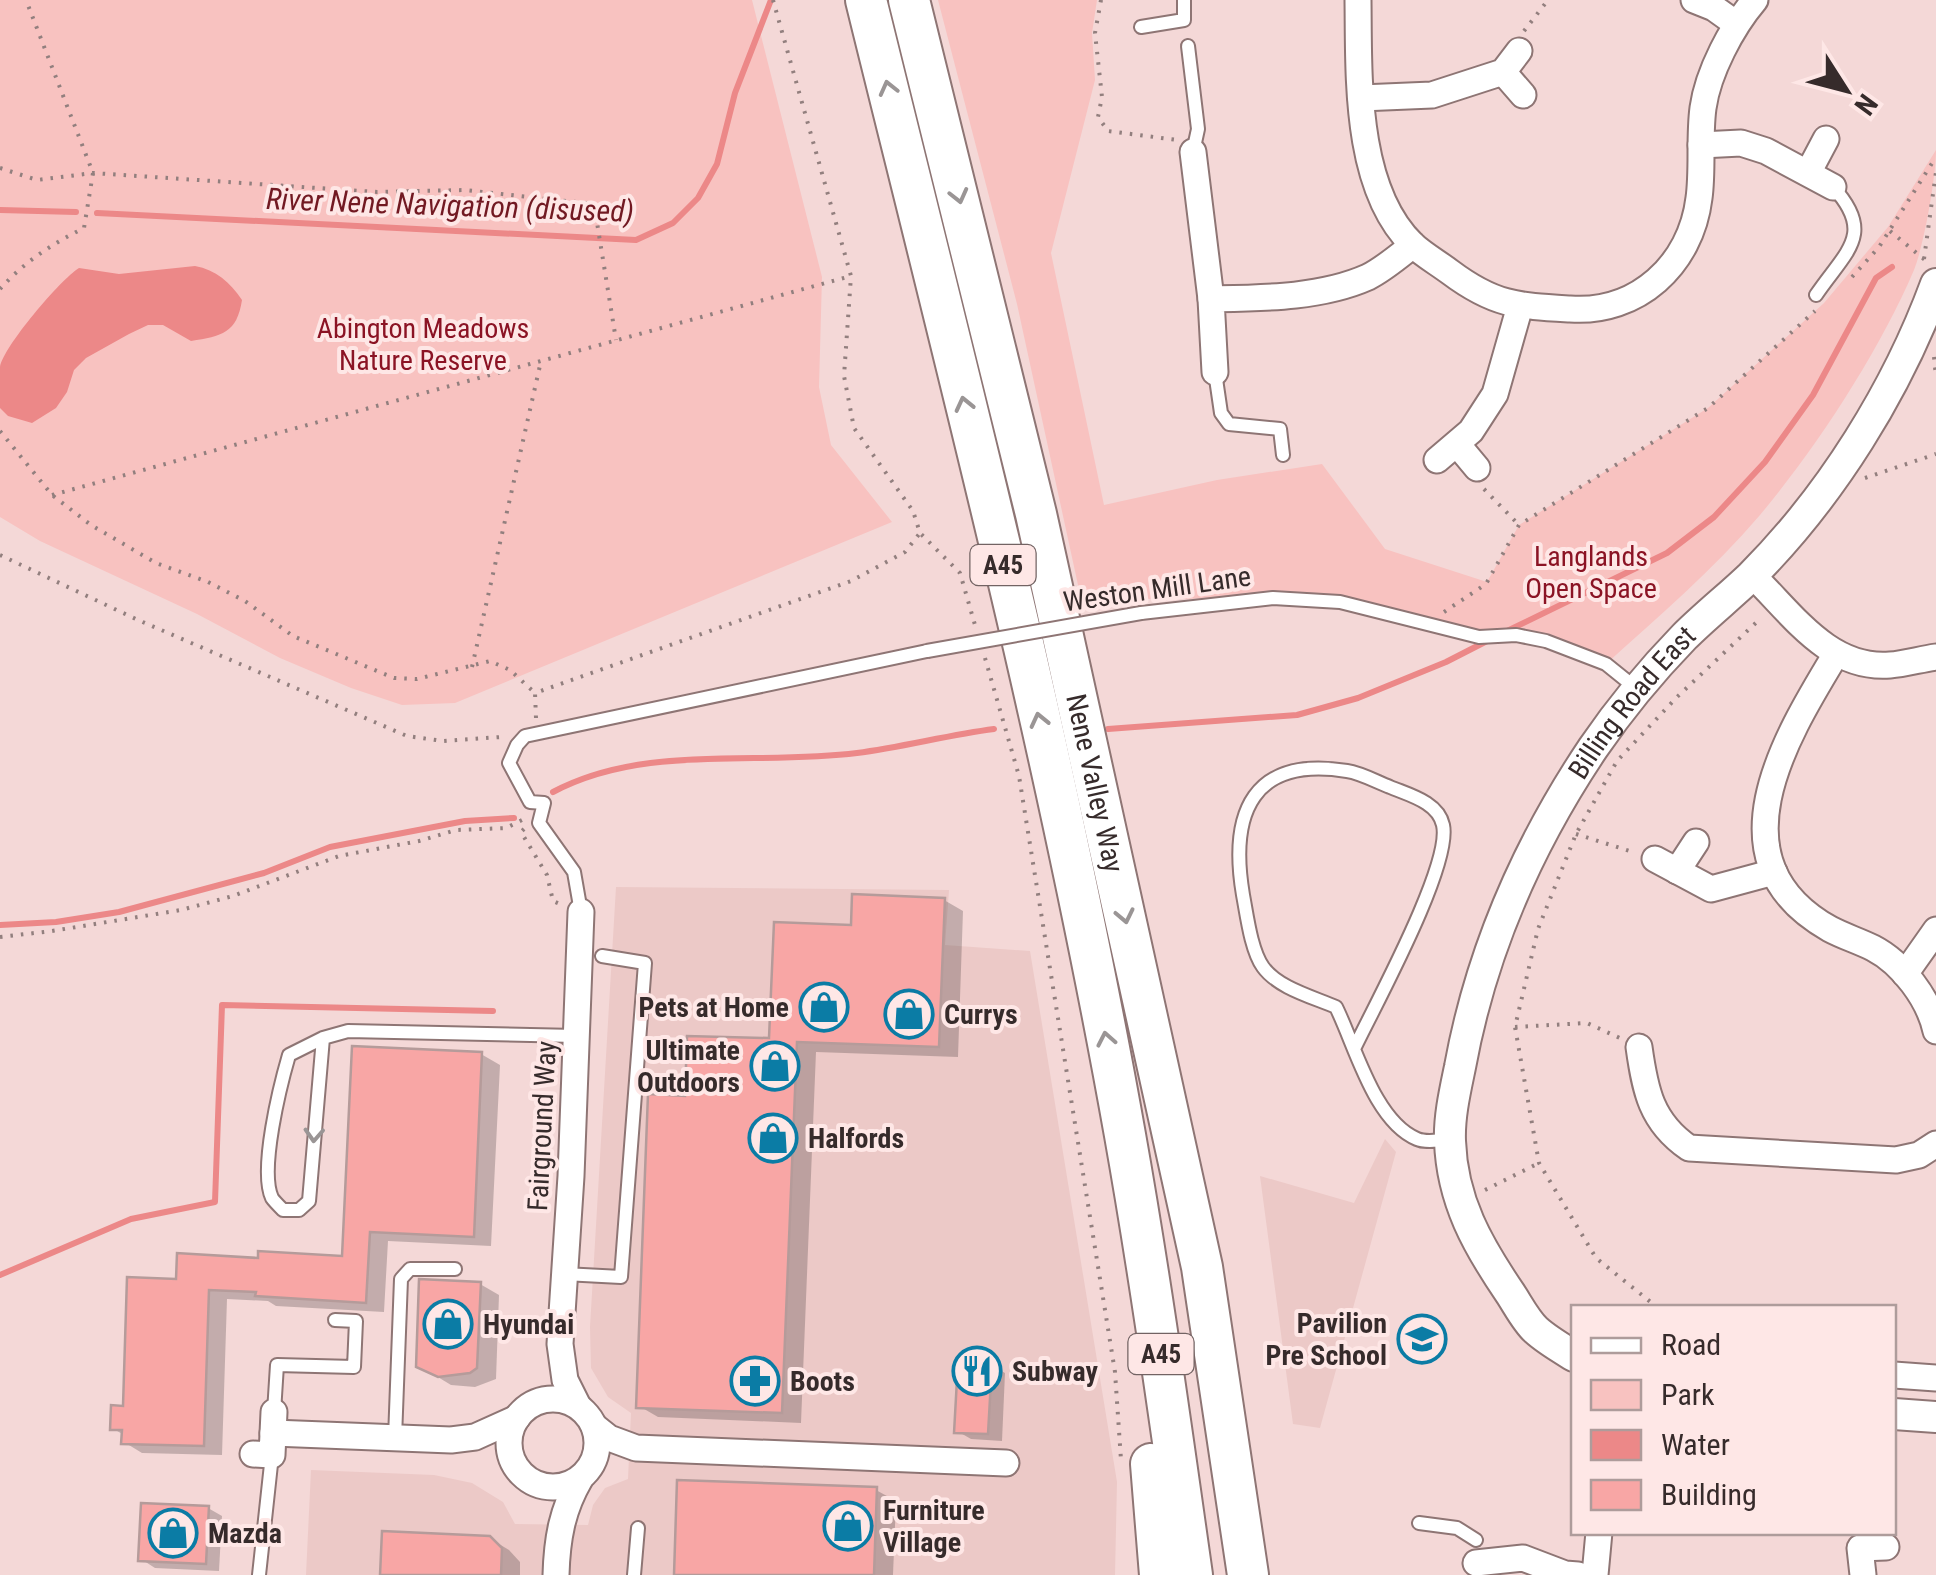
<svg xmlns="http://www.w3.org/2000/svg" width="1936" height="1575" font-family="'Roboto Condensed',sans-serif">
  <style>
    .built { fill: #ecc9c7 }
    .green { fill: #f8c2c0 }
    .water { fill: #ec8888 }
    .shadow { fill: #0003 }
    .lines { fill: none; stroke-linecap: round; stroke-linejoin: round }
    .stream { stroke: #ec8888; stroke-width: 6 }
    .building { fill: #f8a6a5; stroke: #b59b9a; stroke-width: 2.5 }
    .service-casing { stroke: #8e7574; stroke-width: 16 }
    .minor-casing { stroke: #8e7574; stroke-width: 29 }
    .tertiary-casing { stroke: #8e7574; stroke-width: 34 }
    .trunk-casing { stroke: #8e7574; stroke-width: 44 }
    .path { stroke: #927f7e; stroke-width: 4; stroke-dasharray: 2.5 8; stroke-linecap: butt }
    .service { stroke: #fff; stroke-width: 12 }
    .minor { stroke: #fff; stroke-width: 25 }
    .tertiary { stroke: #fff; stroke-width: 30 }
    .trunk { stroke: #fff; stroke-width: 40 }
    .service-bridge-casing { stroke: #8e7574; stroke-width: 16; stroke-linecap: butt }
    .service-bridge { stroke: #fff; stroke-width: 12 }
    .oneway { stroke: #9a9595 }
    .labels { text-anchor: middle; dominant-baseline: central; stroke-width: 8; stroke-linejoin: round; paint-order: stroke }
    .shield { fill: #fee7e6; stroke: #726363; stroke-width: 2.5 }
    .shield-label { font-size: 25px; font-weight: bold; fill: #362b2b }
    .park-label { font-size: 28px; fill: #8b1324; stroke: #fee7e6 }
    .street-label { font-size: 28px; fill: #362b2b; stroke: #fee7e6 }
    .poi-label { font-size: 28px; font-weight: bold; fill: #362b2b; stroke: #fee7e6; text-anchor: start }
    .water-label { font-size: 30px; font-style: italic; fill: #721922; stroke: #fee7e6 }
  </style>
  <rect width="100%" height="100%" fill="#f4d8d7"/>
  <g class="built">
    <polygon points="616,887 949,890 945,945 1030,951 1117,1482 1115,1575 306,1575 311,1470 434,1475 472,1483 503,1502 515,1524 588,1525 593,1505 605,1488 628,1479 631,1413 608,1397 591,1368 590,1327"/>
    <polygon points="1385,1139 1396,1152 1320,1428 1293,1424 1260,1176 1354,1203"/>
  </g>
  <g class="green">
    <polygon points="0,0 752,0 822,277 819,387 831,445 892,522 455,703 402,705 351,688 280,658 197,614 40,541 0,517"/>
    <path d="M938,0H1097L1092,33L1095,80L1051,253L1104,505L1217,480L1322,464L1385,549L1487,582L1519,525L1708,408L1824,303L1888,227L1936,150C1936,177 1924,245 1914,270C1879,352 1817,447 1760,515C1714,569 1658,617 1606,664L1546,641L1479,637L1340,602L1273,598L1146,599L1083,608L1017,304Z"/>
  </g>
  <path class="water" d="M195,266C216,270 230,282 242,300C237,333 222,336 191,341L163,325H148L129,334L86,358L74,370L67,392L56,408L32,423L8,416L0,408C0,395 0,379 0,367C4,346 60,280 79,268L119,274Z"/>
  <g class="shadow">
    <polygon points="944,900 963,911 958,1057 816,1052 801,1423 658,1417 639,1406 687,1098 772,1041 854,927"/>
    <polygon points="481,1054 500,1065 491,1246 388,1241 384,1312 276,1306 268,1301 227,1299 222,1455 142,1453 124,1442 124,1435 112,1428 125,1408 178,1282 260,1260 344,1259"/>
    <polygon points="480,1284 499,1295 496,1379 475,1387 451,1385 418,1365"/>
    <polygon points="991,1365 1005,1373 1002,1441 971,1439 957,1431"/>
    <polygon points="876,1490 896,1501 893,1575 676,1575"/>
    <polygon points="208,1508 222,1516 219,1571 155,1568 141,1559"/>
    <polygon points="489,1538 509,1550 520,1562 520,1575 383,1575"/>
  </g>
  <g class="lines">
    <g class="stream">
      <polyline points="0,210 76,212"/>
      <polyline points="97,213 636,240 673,223 698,198 717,164 735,93 771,0"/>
      <polyline points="1505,632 1667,553 1714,517 1765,462 1813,395 1876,278 1892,267"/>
      <polyline points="1108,729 1297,715 1358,698 1446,662 1489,640"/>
      <path d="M553,792C645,743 757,766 857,753C903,747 948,735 994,729"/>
      <polyline points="0,925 56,922 119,912 264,873 330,847 465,821 514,818"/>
      <polyline points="0,1275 131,1219 215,1202 222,1005 493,1011"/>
    </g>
  </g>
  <g class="building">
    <polygon points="852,894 945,898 939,1047 797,1042 782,1413 636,1408 648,1094 685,1096 687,1036 769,1038 774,922 851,925"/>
    <polygon points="352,1046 482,1052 474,1237 370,1232 366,1303 255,1296 256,1292 209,1290 204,1446 121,1444 122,1430 110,1430 111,1405 123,1406 127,1277 176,1279 177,1253 258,1258 258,1251 342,1256"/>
    <polygon points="419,1279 481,1282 477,1368 470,1373 438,1377 416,1367"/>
    <polygon points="958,1361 992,1363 988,1434 954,1433"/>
    <polygon points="677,1480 877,1487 874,1575 674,1575"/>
    <polygon points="141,1503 209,1506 206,1564 138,1561"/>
    <polygon points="382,1531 490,1536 502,1548 501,1575 380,1575"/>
  </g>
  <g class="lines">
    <g class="service-casing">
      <g id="service">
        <polyline points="1141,27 1184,20 1184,0"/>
        <polyline points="1188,46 1198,129 1193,152"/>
        <path d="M1816,295C1846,251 1876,234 1833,187"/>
        <polyline points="1215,372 1221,413 1229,424 1280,429 1283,455"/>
        <polyline points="1141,613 1273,598 1340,602 1479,637 1516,635 1546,641 1606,664 1637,689"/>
        <polyline points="581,912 574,872 539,823 544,803 530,802 509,763 517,745 525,736 927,651"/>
        <path d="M323,1038L309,1201L299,1210H283C281,1208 274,1201 272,1198C259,1170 280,1086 289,1055L323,1038L348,1031L576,1036"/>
        <path d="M1354,1049C1374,1007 1452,865 1443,825C1438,802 1409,795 1390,787C1377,782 1361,773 1347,771C1253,756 1229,812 1243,895C1247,916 1251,950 1263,967C1278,988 1313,997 1336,1007C1355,1045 1374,1121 1417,1139C1426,1143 1437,1140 1448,1140"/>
        <polyline points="564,1274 621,1277 645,963 602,956"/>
        <polyline points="274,1412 277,1365 354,1367 356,1321 335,1320"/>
        <polyline points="395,1438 401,1279 410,1269 455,1269"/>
        <polyline points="1419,1523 1457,1528 1476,1540"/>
        <polyline points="259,1575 272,1455"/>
        <polyline points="634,1575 638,1528"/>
      </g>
    </g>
    <g class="minor-casing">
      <g id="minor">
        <path d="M1358,0C1359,75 1354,188 1413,245C1424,255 1438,263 1450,272C1494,305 1517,306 1570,309C1637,314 1691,265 1699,198C1703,169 1699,138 1703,108C1708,72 1732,27 1755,0"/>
        <polyline points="1694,0 1714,8 1735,23"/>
        <polyline points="1503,72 1523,95"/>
        <polyline points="1361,98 1432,95 1503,72 1519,51"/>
        <polyline points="1701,145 1741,143 1766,151 1833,187"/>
        <polyline points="1193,152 1211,299"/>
        <polyline points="1808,173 1826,139"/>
        <path d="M1215,372L1211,299C1262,298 1321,298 1368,277C1384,269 1399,256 1413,245"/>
        <polyline points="1457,444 1477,468"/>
        <polyline points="1437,460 1471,431 1495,394 1520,306"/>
        <path d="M1752,575C1791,612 1828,670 1890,665C1905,664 1921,659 1936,657"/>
        <path d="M1836,654C1785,738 1709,861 1830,929C1843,936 1859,941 1873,948C1902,963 1929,999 1936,1031"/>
        <polyline points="1655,859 1711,889 1774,872"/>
        <polyline points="1677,871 1696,842"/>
        <polyline points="1905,974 1936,930"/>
        <path d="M1639,1047C1645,1090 1651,1122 1689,1148L1896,1160L1919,1155L1936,1144"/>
        <polyline points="1894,1375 1936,1378"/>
        <circle cx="553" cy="1443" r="44"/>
        <polyline points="578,1406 565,1380 560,1344 571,1176 581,912"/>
        <polyline points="594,1426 609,1438 636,1448 1006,1463"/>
        <polyline points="273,1433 451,1440 475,1437 517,1418"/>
        <polyline points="253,1454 272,1455 274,1412"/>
        <polyline points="1476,1563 1523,1558 1565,1574 1578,1575"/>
        <path d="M556,1575C557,1539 562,1510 580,1479"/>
        <polyline points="1595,1575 1599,1532"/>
        <polyline points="1863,1575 1860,1548 1886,1547"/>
      </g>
    </g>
    <g class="tertiary-casing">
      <g id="tertiary">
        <path id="s1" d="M1574,1356C1561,1348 1547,1340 1536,1330C1526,1321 1518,1305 1510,1293C1478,1246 1452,1201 1450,1141C1449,1117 1455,1091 1460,1067C1481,952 1528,845 1593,748C1619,710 1652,670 1684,637C1705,616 1729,597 1751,576C1831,496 1897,390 1936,284"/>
        <polyline points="1894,1414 1936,1417"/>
      </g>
    </g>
    <g class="trunk-casing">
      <g id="trunk">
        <path d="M866,0C959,377 1057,753 1125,1135C1151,1281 1171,1428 1192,1575"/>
        <path id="s2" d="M909,0L1036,514L1202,1267L1248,1575"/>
        <polyline points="1151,1464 1160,1575"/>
      </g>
    </g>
    <g class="path">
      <polyline points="773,0 851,276 844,376 854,428 913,511 920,533 960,573 975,625"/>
      <polyline points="1101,0 1095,33 1102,97 1098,117 1108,131 1177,140"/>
      <polyline points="1524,31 1548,0"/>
      <polyline points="0,168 37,180 93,173 377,192 465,190 594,204 616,340"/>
      <polyline points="1890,231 1925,260"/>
      <polyline points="1924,259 1936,172"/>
      <polyline points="1852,277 1879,247 1936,157"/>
      <path d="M0,289C24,262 52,244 84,228L93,173L26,0"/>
      <polyline points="1934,357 1936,377"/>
      <polyline points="0,431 52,495 91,525 156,563 208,582 245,601 293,636 394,678 417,679 490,661 510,670 535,693"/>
      <polyline points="1865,478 1936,454"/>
      <polyline points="1484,489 1519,525"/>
      <polyline points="52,495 851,276"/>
      <polyline points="0,555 138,620 407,736 443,741 501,737"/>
      <polyline points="1444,612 1486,584 1519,525 1708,408 1815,311"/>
      <polyline points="985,658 1019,776 1115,1372 1121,1460"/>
      <polyline points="472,667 541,361"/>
      <polyline points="536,718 535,693 851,581 905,552 920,533"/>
      <polyline points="524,829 521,832 547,875 553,901 562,905"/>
      <polyline points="1576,834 1636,853"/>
      <polyline points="0,937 52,931 181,910 233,896 339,856 419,841 456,830 506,828 522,820"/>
      <polyline points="1515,1027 1587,1023 1622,1039"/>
      <polyline points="1485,1190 1539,1163"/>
      <polyline points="1658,1308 1596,1258 1539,1163 1515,1027 1538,929 1576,834 1617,761 1677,697 1761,618"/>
    </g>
    <use href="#service" class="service"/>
    <use href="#minor" class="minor"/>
    <use href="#tertiary" class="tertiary"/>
    <use href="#trunk" class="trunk"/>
    <g class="service-bridge-casing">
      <polyline id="service-bridge" points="927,651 1141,613"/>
    </g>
    <use href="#service-bridge" class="service-bridge"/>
  </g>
  <defs><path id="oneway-chevron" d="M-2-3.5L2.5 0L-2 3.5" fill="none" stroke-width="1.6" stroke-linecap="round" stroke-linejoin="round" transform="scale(2.5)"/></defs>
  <g class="oneway">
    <use href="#oneway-chevron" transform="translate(888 88) rotate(-104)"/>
    <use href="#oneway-chevron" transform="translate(959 196) rotate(76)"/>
    <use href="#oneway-chevron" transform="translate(964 404) rotate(-103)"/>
    <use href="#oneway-chevron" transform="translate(1039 720) rotate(-103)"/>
    <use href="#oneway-chevron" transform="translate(1125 916) rotate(78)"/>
    <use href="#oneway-chevron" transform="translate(1106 1039) rotate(-101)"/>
    <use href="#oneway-chevron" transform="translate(314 1135) rotate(93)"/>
  </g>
  <defs>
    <g id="shop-ring" transform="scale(2.5)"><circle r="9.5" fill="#fee7e6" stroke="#0b7ca5" stroke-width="1.5"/><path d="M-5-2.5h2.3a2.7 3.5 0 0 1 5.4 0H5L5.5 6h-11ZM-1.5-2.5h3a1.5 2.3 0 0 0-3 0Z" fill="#0b7ca5"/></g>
    <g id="school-ring" transform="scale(2.5)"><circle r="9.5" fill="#fee7e6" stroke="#0b7ca5" stroke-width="1.5"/><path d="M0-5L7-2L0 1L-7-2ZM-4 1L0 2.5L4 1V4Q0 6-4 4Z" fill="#0b7ca5"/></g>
    <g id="restaurant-ring" transform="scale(2.5)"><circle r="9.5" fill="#fee7e6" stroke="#0b7ca5" stroke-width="1.5"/><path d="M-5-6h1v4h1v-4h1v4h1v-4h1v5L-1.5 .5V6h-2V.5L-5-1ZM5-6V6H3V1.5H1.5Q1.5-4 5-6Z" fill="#0b7ca5"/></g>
    <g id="pharmacy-ring" transform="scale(2.5)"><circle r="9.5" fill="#fee7e6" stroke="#0b7ca5" stroke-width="1.5"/><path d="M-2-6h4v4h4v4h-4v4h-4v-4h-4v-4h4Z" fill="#0b7ca5"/></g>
  </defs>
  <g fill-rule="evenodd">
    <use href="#shop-ring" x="824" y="1007"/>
    <use href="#shop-ring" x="909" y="1014"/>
    <use href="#shop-ring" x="775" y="1066"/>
    <use href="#shop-ring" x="773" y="1138"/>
    <use href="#shop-ring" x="448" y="1324"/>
    <use href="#school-ring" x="1422" y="1339"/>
    <use href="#restaurant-ring" x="977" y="1371"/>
    <use href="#pharmacy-ring" x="755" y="1381"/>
    <use href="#shop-ring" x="848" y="1526"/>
    <use href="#shop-ring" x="173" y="1533"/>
  </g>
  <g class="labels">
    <g class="shield">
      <rect x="970.5" y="545" width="65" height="40" rx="8"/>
      <rect x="1128.5" y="1334" width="65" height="40" rx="8"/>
    </g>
    <g class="shield-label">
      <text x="1003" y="565">A45</text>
      <text x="1161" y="1354">A45</text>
    </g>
    <g class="park-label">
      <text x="423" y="328">Abington Meadows<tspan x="423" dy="32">Nature Reserve</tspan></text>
      <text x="1591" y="556">Langlands<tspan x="1591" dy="32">Open Space</tspan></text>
    </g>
    <g class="street-label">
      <text transform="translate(1157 589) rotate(-8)">Weston Mill Lane</text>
      <text stroke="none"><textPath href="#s1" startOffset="740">Billing Road East</textPath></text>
      <text stroke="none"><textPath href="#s2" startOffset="805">Nene Valley Way</textPath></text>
      <text transform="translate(542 1126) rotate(-87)">Fairground Way</text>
    </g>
    <g class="poi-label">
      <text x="789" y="1007" text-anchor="end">Pets at Home</text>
      <text x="944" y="1014">Currys</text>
      <text x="740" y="1050" text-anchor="end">Ultimate<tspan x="740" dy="32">Outdoors</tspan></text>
      <text x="808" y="1138">Halfords</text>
      <text x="1387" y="1323" text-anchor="end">Pavilion<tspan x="1387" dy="32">Pre School</tspan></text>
      <text x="483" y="1324">Hyundai</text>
      <text x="1012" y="1371">Subway</text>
      <text x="790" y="1381">Boots</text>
      <text x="883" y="1510">Furniture<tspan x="883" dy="32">Village</tspan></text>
      <text x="208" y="1533">Mazda</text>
    </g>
    <g class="water-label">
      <text transform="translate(450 205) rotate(2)">River Nene Navigation (disused)</text>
    </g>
  </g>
  <rect x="1571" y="1305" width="325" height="230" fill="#fee7e6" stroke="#ae9c9b" stroke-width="2.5"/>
  <rect x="1591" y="1338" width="50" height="15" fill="#ffffff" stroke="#ae9c9b" stroke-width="2.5"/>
  <text x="1661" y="1355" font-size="30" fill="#362b2b">Road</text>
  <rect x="1591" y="1380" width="50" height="30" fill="#f8c2c0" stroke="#ae9c9b" stroke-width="2.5"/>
  <text x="1661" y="1405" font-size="30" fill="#362b2b">Park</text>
  <rect x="1591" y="1430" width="50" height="30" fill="#ec8888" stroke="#ae9c9b" stroke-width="2.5"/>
  <text x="1661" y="1455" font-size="30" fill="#362b2b">Water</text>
  <rect x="1591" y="1480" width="50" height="30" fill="#f8a6a5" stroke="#ae9c9b" stroke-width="2.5"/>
  <text x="1661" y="1505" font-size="30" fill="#362b2b">Building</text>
  <g transform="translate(1846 90) rotate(126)" stroke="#fee7e6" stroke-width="8" paint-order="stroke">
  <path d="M0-8L18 38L0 25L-18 38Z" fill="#362b2b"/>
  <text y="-15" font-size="28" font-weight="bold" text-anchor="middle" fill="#362b2b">N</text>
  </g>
</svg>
